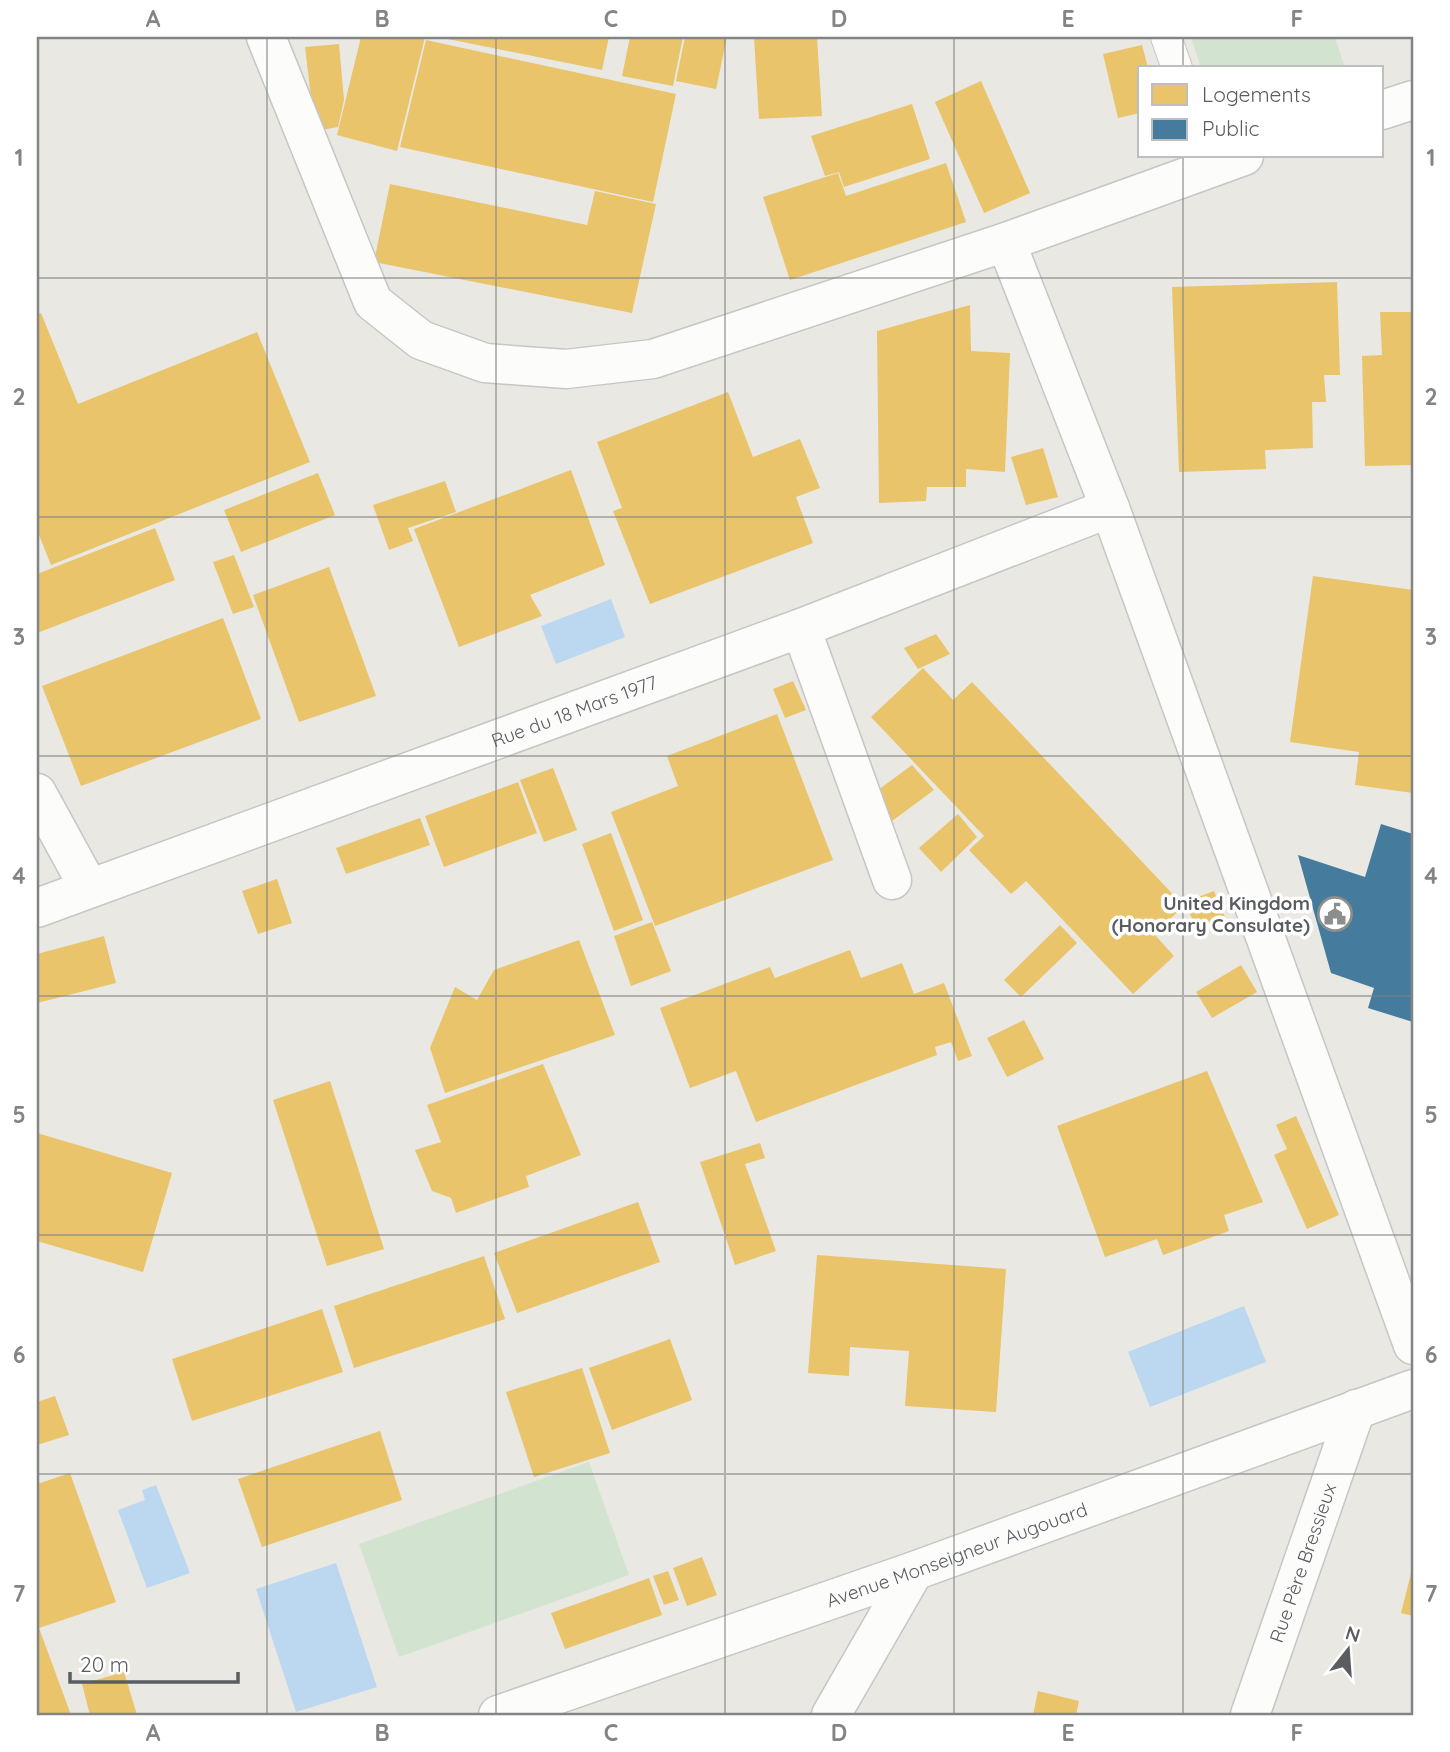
<svg xmlns="http://www.w3.org/2000/svg" width="1450" height="1752" font-family="Quicksand,sans-serif">
  <style>
    .green { fill: #d2e4d0 }
    .water { fill: #bbd8f0 }
    .homes { fill: #e9c46a }
    .public { fill: #457b9d }
    .lines { fill: none; stroke-linecap: round; stroke-linejoin: round }
    .lane-casing { stroke: #c6c6c5; stroke-width: 32 }
    .street-casing { stroke: #c6c6c5; stroke-width: 41 }
    .lane { stroke: #fcfcfb; stroke-width: 30 }
    .street { stroke: #fcfcfb; stroke-width: 38 }
    .grid { fill: none; stroke: #828485; stroke-width: 2; stroke-opacity: 0.55 }
    .labels { text-anchor: middle; dominant-baseline: central; stroke-width: 7; stroke-linejoin: round; paint-order: stroke }
    .street-label { font-size: 19px; fill: #5a5d60; stroke: #fff }
    .poi-label { font-size: 19px; font-weight: bold; fill: #5a5d60; stroke: #fff; text-anchor: end }
    .neatline { fill: none; stroke: #828485; stroke-width: 2.5 }
    .grid-label { font-size: 23px; text-anchor: middle; font-weight: bold; fill: #828485 }
  </style>
  <rect width="100%" height="100%" fill="#e9e8e3"/>
  <g class="green">
    <polygon points="1191,37 1335,37 1345,68 1201,68"/>
    <polygon points="589,1462 629,1575 399,1657 359,1544"/>
  </g>
  <g class="water">
    <polygon points="611,599 625,637 556,664 541,626"/>
    <polygon points="1244,1306 1266,1362 1150,1407 1128,1352"/>
    <polygon points="156,1485 190,1573 147,1588 118,1510 145,1500 142,1490"/>
    <polygon points="336,1563 377,1687 296,1712 256,1589"/>
  </g>
  <g class="homes">
    <polygon points="361,37 425,37 397,151 337,135"/>
    <polygon points="438,37 609,37 602,70"/>
    <polygon points="630,37 683,37 673,86 622,76"/>
    <polygon points="685,37 727,37 716,89 676,81"/>
    <polygon points="754,37 817,37 822,116 759,119"/>
    <polygon points="426,40 676,94 653,202 400,147"/>
    <polygon points="339,44 344,100 338,127 315,131 305,47"/>
    <polygon points="1142,45 1148,68 1140,68 1140,113 1118,118 1103,54"/>
    <polygon points="981,81 1030,193 984,213 935,102"/>
    <polygon points="912,104 930,159 844,187 839,172 825,176 811,136"/>
    <polygon points="946,163 966,222 790,280 763,197 838,173 846,196"/>
    <polygon points="390,184 587,225 595,191 656,204 632,313 374,262"/>
    <polygon points="1337,282 1340,375 1324,375 1326,402 1312,402 1313,448 1265,450 1266,469 1179,472 1172,287"/>
    <polygon points="970,305 971,351 1010,353 1005,472 966,469 966,487 927,487 926,501 879,503 877,331"/>
    <polygon points="1380,312 1413,312 1413,465 1365,466 1362,356 1382,355"/>
    <polygon points="41,313 78,404 257,332 310,462 51,565 37,530 37,314"/>
    <polygon points="728,392 753,457 800,439 820,488 796,497 813,543 650,604 613,511 622,508 597,442"/>
    <polygon points="1043,448 1058,497 1026,505 1011,457"/>
    <polygon points="571,470 605,565 530,595 542,616 459,647 414,529"/>
    <polygon points="318,473 335,515 241,552 224,510"/>
    <polygon points="445,481 456,512 408,528 413,541 389,550 373,505"/>
    <polygon points="155,528 175,580 37,633 37,574"/>
    <polygon points="234,555 254,607 233,614 213,562"/>
    <polygon points="329,567 376,696 299,722 253,595"/>
    <polygon points="1313,576 1413,590 1413,793 1355,785 1359,752 1290,742"/>
    <polygon points="223,618 261,719 81,786 42,686"/>
    <polygon points="936,634 950,654 918,669 904,648"/>
    <polygon points="923,668 953,700 972,682 1184,906 1154,934 1174,956 1133,994 1026,881 1011,894 969,850 984,836 871,717"/>
    <polygon points="793,681 806,710 785,718 773,689"/>
    <polygon points="777,714 833,860 655,926 611,812 678,786 667,756"/>
    <polygon points="912,765 934,790 888,824 874,793"/>
    <polygon points="553,768 577,830 544,842 520,780"/>
    <polygon points="518,782 537,833 444,867 425,816"/>
    <polygon points="958,814 977,837 941,872 919,848"/>
    <polygon points="420,818 430,845 346,874 336,848"/>
    <polygon points="611,833 643,920 614,931 582,844"/>
    <polygon points="277,879 292,923 258,934 242,891"/>
    <polygon points="1214,891 1227,922 1198,933 1185,902"/>
    <polygon points="652,922 671,971 631,986 614,936"/>
    <polygon points="1060,925 1077,943 1021,997 1004,980"/>
    <polygon points="104,936 116,983 37,1003 37,954"/>
    <polygon points="579,940 615,1035 445,1093 430,1048 455,987 477,1000 494,970"/>
    <polygon points="850,950 861,978 902,963 914,994 944,983 972,1056 958,1061 951,1042 935,1047 937,1055 756,1122 736,1071 690,1088 660,1008 770,967 775,978"/>
    <polygon points="1241,965 1257,992 1212,1018 1196,992"/>
    <polygon points="1024,1020 1044,1059 1007,1077 987,1038"/>
    <polygon points="543,1064 581,1155 526,1176 529,1187 456,1213 451,1198 432,1191 415,1150 441,1142 427,1105"/>
    <polygon points="1207,1071 1263,1202 1224,1215 1229,1231 1163,1255 1157,1239 1105,1257 1057,1126"/>
    <polygon points="330,1081 384,1249 327,1266 273,1100"/>
    <polygon points="1296,1116 1339,1215 1307,1229 1274,1155 1287,1149 1276,1125"/>
    <polygon points="37,1133 172,1173 143,1272 37,1241"/>
    <polygon points="760,1143 765,1158 745,1164 776,1251 735,1265 700,1162"/>
    <polygon points="638,1202 660,1262 517,1313 494,1253"/>
    <polygon points="817,1255 1006,1269 996,1412 905,1406 909,1351 850,1347 849,1376 808,1373"/>
    <polygon points="484,1256 505,1319 354,1368 334,1306"/>
    <polygon points="322,1309 343,1372 192,1421 172,1359"/>
    <polygon points="670,1339 692,1400 612,1430 589,1368"/>
    <polygon points="582,1368 610,1453 534,1477 506,1392"/>
    <polygon points="55,1396 69,1435 37,1445 37,1402"/>
    <polygon points="380,1431 402,1500 262,1547 238,1479"/>
    <polygon points="70,1473 116,1602 39,1628 71,1715 37,1715 37,1484"/>
    <polygon points="702,1557 717,1595 687,1606 673,1568"/>
    <polygon points="1412,1569 1413,1570 1413,1616 1401,1613"/>
    <polygon points="668,1571 679,1600 664,1605 653,1576"/>
    <polygon points="649,1578 662,1615 565,1649 551,1613"/>
    <polygon points="124,1672 137,1715 90,1715 82,1684"/>
    <polygon points="1038,1691 1079,1701 1076,1715 1033,1715"/>
  </g>
  <polygon class="public" points="1381,824 1413,834 1413,1022 1368,1008 1374,988 1331,973 1298,855 1365,877"/>
  <g class="lines">
    <g class="lane-casing">
      <polyline id="lane" points="1166,37 1177,68"/>
    </g>
    <g class="street-casing">
      <g id="street">
        <polyline points="266,37 373,302 421,340 485,363 566,369 653,359 1006,242 1244,156"/>
        <polyline points="1382,110 1413,100"/>
        <polyline points="1006,242 1110,508 1413,1345"/>
        <polyline points="801,628 892,880"/>
        <polyline points="37,793 89,888"/>
        <path id="s1" d="M37,908L801,628L1110,508"/>
        <path id="s2" d="M498,1715L914,1571L1413,1389"/>
        <polyline points="831,1715 914,1571"/>
        <path id="s3" d="M1250,1715L1356,1409"/>
      </g>
    </g>
    <use href="#lane" class="lane"/>
    <use href="#street" class="street"/>
  </g>
  <path class="grid" d="M267,37V1715M496,37V1715M725,37V1715M954,37V1715M1183,37V68M1183,156V1715M37,278H1413M37,517H1413M37,756H1413M37,996H1413M37,1235H1413M37,1474H1413"/>
  <defs>
    <g id="civic-ring" transform="scale(1.75)"><circle r="9.5" fill="#fff" stroke="#8c8e8e" stroke-width="1.5"/><path d="M-.6-6.5H3V-4.5H.6V-3L4-1V1h2V6H-6V1h2V-1L-.6-3ZM-1.2 2.5V6h2.4V2.5Z" fill="#8c8e8e"/></g>
  </defs>
  <g fill-rule="evenodd">
    <use href="#civic-ring" x="1335" y="914"/>
  </g>
  <g class="labels">
    <g class="street-label">
      <text stroke="none"><textPath href="#s1" startOffset="572">Rue du 18 Mars 1977</textPath></text>
      <text stroke="none"><textPath href="#s2" startOffset="486">Avenue Monseigneur Augouard</textPath></text>
      <text stroke="none"><textPath href="#s3" startOffset="161">Rue Père Bressieux</textPath></text>
    </g>
    <g class="poi-label">
      <text x="1310" y="903">United Kingdom<tspan x="1310" dy="22">(Honorary Consulate)</tspan></text>
    </g>
  </g>
  <rect width="1450" height="1752" fill="none" stroke="#ffffff" stroke-width="77"/>
  <rect x="1138" y="66" width="245" height="91" fill="#ffffff" stroke="#bdbebf" stroke-width="2"/>
  <rect x="1152" y="84" width="35" height="21" fill="#e9c46a" stroke="#bdbebf" stroke-width="2"/>
  <text x="1202" y="102" font-size="21" fill="#5a5d60">Logements</text>
  <rect x="1152" y="119" width="35" height="21" fill="#457b9d" stroke="#bdbebf" stroke-width="2"/>
  <text x="1202" y="136" font-size="21" fill="#5a5d60">Public</text>
  <g transform="translate(1348 1650) rotate(17)" stroke="#ffffff" stroke-width="5" paint-order="stroke">
  <path d="M0-5L12 26L0 18L-12 26Z" fill="#5a5d60"/>
  <text y="-10" font-size="19" font-weight="bold" text-anchor="middle" fill="#5a5d60">N</text>
  </g>
  <path d="M70 1672v10h168v-10" fill="none" stroke="#5a5d60" stroke-width="3.5"/>
  <text x="80" y="1672" font-size="21" fill="#5a5d60" stroke="#ffffff" stroke-width="5" paint-order="stroke">20 m</text>
  <rect x="38" y="38" width="1374" height="1676" class="neatline"/>
  <g class="grid-label">
    <text x="153" y="27">A</text>
    <text x="382" y="27">B</text>
    <text x="611" y="27">C</text>
    <text x="839" y="27">D</text>
    <text x="1068" y="27">E</text>
    <text x="1297" y="27">F</text>
    <text x="19" y="166">1</text>
    <text x="1431" y="166">1</text>
    <text x="19" y="405">2</text>
    <text x="1431" y="405">2</text>
    <text x="19" y="645">3</text>
    <text x="1431" y="645">3</text>
    <text x="19" y="884">4</text>
    <text x="1431" y="884">4</text>
    <text x="19" y="1123">5</text>
    <text x="1431" y="1123">5</text>
    <text x="19" y="1363">6</text>
    <text x="1431" y="1363">6</text>
    <text x="19" y="1602">7</text>
    <text x="1431" y="1602">7</text>
    <text x="153" y="1741">A</text>
    <text x="382" y="1741">B</text>
    <text x="611" y="1741">C</text>
    <text x="839" y="1741">D</text>
    <text x="1068" y="1741">E</text>
    <text x="1297" y="1741">F</text>
  </g>
</svg>
